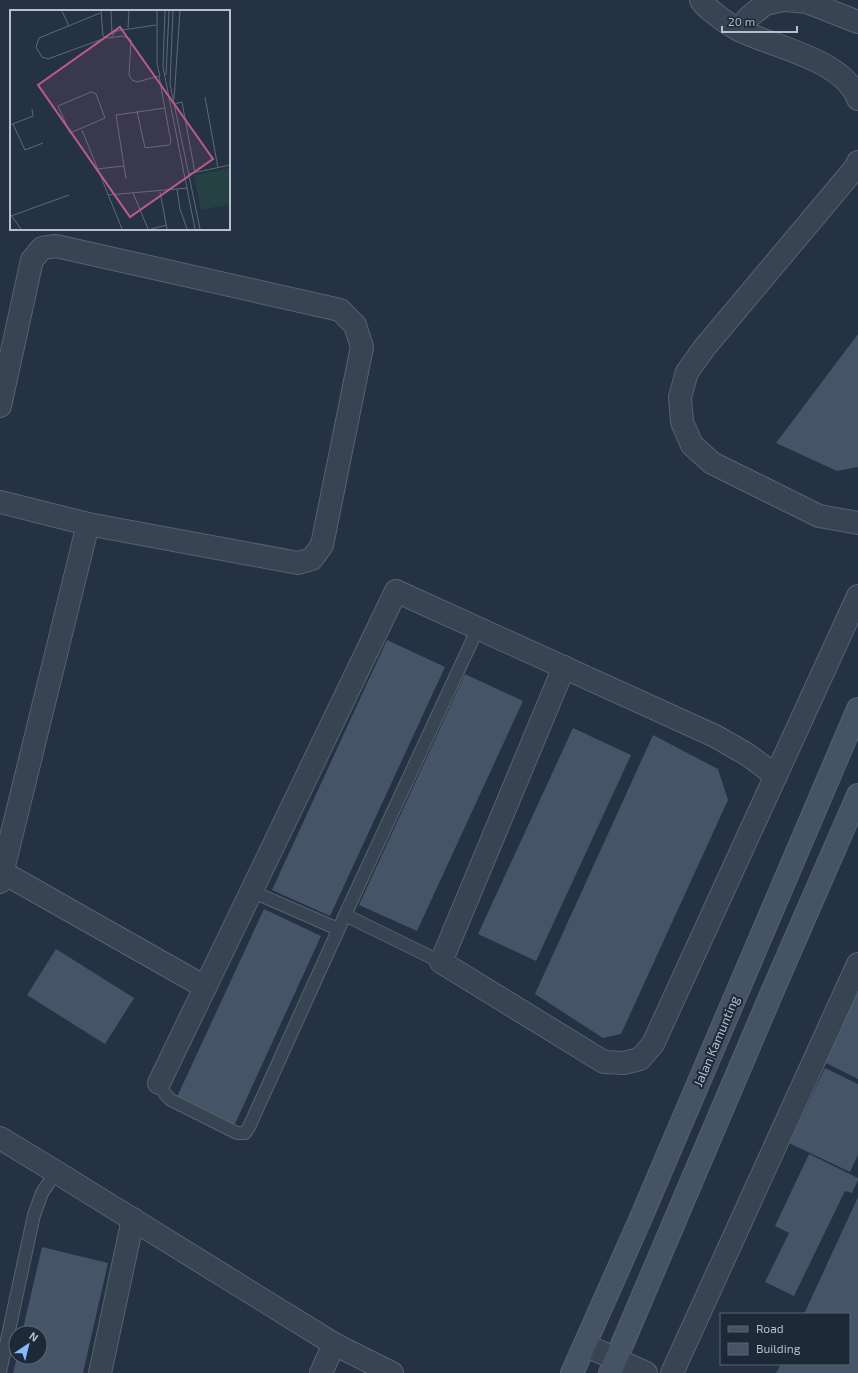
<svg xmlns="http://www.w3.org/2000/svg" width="858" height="1373" font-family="'Exo 2',sans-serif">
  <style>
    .building { fill: #465467 }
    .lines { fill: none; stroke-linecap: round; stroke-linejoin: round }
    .lane-casing { stroke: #57626f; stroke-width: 14 }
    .street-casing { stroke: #57626f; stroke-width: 24 }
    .secondary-casing { stroke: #57626f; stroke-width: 24 }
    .lane { stroke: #394452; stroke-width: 12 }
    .street { stroke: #394452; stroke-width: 22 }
    .secondary { stroke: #465365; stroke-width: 22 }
    .labels { text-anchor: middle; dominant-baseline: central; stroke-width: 4; stroke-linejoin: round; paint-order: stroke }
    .street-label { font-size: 13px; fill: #b6bfcc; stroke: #1d2937 }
    .inset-road { fill: none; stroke: #5e6a7a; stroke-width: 1 }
    .view { fill: #bd5b88; fill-opacity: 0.15; stroke: #bd5b88; stroke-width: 2 }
    .inset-edge { fill: none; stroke: #b6bfcc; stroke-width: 2 }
  </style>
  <rect width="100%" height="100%" fill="#243243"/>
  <g class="building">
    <polygon points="858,334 858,467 837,471 776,443"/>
    <polygon points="387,640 445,667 330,916 272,890"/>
    <polygon points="465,674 523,701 417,931 359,905"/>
    <polygon points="573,728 631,755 536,961 478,934"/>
    <polygon points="653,735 718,769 728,800 621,1034 603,1038 535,994"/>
    <polygon points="264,909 321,936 234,1126 176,1099"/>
    <polygon points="56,949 134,998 105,1044 27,995"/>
    <polygon points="858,980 858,1079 820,1060"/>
    <polygon points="825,1068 858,1084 858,1155 850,1172 789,1143"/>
    <polygon points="809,1154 858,1178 858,1180 852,1193 845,1191 794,1296 765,1282 789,1233 775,1226"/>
    <polygon points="858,1197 858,1373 776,1373 781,1364 849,1364 849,1314 804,1314"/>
    <polygon points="42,1247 108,1263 83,1373 13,1373 17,1357 40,1357 40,1333 22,1333"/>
  </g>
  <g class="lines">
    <g class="lane-casing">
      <g id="lane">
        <polyline points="251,891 338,929"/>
        <polyline points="345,915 441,962"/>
        <polyline points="159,1083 165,1094 171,1100 237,1133 245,1133 249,1127 345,915 478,628"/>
        <polyline points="0,1372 34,1215 42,1193 56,1172"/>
      </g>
    </g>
    <g class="street-casing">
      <g id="street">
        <path d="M701,0C703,5 709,9 714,13C721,19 730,25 739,30C773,47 843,59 858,99"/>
        <polyline points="786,0 807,2 858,22"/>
        <polyline points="739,30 749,17 765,4 783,0"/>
        <polyline points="858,162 856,167 705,347 687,372 680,397 682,422 692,445 712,463 819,516 858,523"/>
        <polyline points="0,406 32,260 42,248 56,246 340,310 355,325 362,347 322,545 312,559 298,563 88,524 0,502"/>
        <polyline points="564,667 441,962 604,1062 624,1063 640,1059 653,1044 858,596"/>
        <polyline points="2,872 205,987"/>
        <polyline points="0,882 88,524"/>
        <polyline points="159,1083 396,591 715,736 748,755 776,776"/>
        <polyline points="0,1138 56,1172 334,1344 392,1373"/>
        <polyline points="585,1345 646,1373"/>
        <polyline points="100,1373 133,1219"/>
        <polyline points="321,1373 334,1344"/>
        <polyline points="672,1373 858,964"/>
      </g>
    </g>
    <g class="secondary-casing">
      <g id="secondary">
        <polyline points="572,1373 640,1220 858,709"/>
        <polyline points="610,1373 773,990 858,795"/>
      </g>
    </g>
    <use href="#lane" class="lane"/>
    <use href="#street" class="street"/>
    <use href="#secondary" class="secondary"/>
  </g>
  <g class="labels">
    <g class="street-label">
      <text transform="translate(716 1041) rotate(-67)">Jalan Kamunting</text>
    </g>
  </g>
  <g transform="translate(10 10)">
    <rect width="220" height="220" fill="#243243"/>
    <path d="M220,158V194L191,200L184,165Z" fill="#264143"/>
    <path class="inset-road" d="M52,1L59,16M91,1L93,26L98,28L113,26L121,30L119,65L122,70L127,72L149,66L161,132L159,135L135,138L127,101M101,1L102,24M147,1V54L150,66M155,1L153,57L185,219M163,1L160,74L190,219M90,3L29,28L26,37L32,47L38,49L95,28M118,18L119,1M101,28L106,21L146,15M156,65L159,1M81,82L86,84L95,108L60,123L48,96ZM195,87L208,158M164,89L170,1M164,94L172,92L185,163M3,114L15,140L33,133M0,115L23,106L22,99M72,120L112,219M87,159L114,156M178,164L220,155M116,169L106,105L155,98M167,179L170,199L177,219M150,182L157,219M123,183L138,219M98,185L178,178M1,205L11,219M1,206L59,185M141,219L157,215"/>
    <path class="view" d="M110,17L203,149L120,207L28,75Z"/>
    <rect width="220" height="220" class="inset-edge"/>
  </g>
  <rect x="720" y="1313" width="130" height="52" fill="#1d2937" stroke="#5a6573"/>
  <rect x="728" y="1326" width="20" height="6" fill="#465365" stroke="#5a6573"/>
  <text x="756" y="1333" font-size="12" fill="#b6bfcc">Road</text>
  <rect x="728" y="1343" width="20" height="12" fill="#465467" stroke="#5a6573"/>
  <text x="756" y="1353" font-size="12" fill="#b6bfcc">Building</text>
  <g transform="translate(28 1345) rotate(35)"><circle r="19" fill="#1d2937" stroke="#5a6573"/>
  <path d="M0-3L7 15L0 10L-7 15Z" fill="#89b9fe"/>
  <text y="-6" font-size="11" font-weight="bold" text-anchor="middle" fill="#b6bfcc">N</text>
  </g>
  <path d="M722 26v6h75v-6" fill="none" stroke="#b6bfcc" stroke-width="2"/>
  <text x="728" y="26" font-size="12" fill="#b6bfcc" stroke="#1d2937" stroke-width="3" paint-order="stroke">20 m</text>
</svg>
